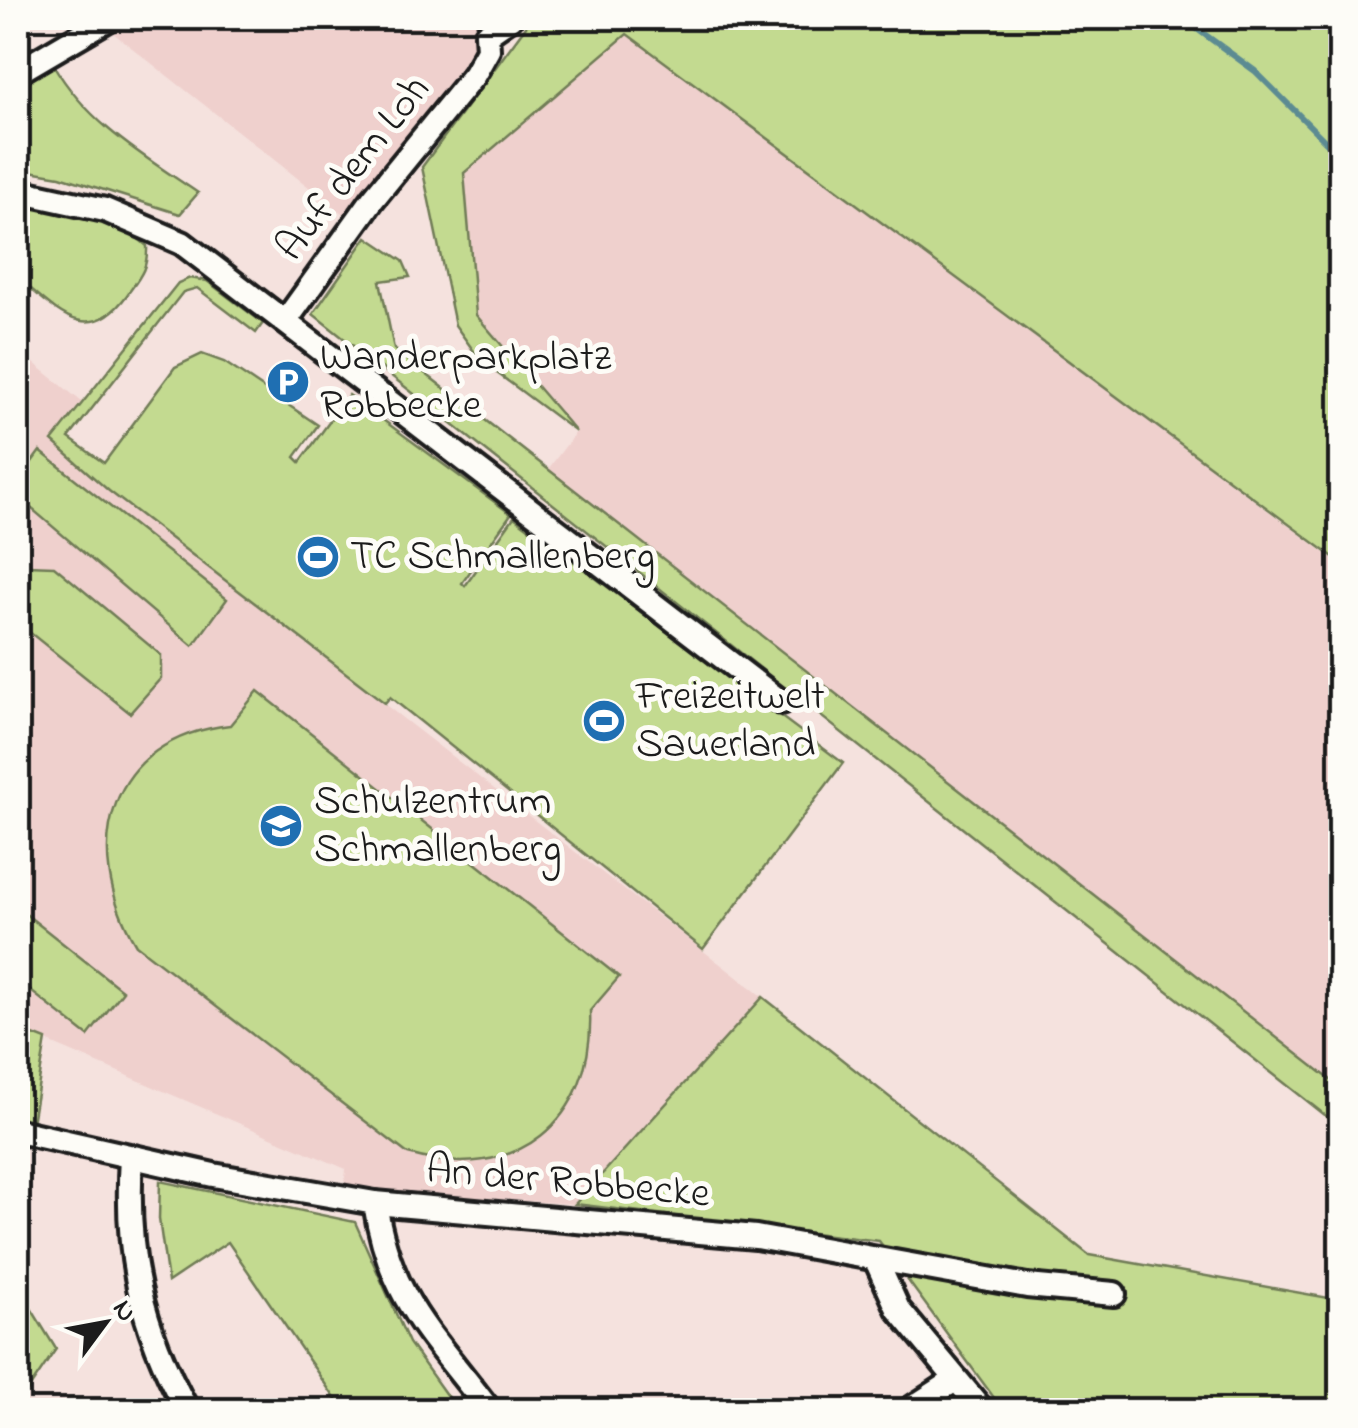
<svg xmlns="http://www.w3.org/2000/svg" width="1358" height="1428" font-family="'Indie Flower',sans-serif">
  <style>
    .built { fill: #efd0cd }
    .green { fill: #c3da90; stroke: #707b56; stroke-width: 2.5 }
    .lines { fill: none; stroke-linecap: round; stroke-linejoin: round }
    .stream { stroke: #5b8b92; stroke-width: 6 }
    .street-casing { stroke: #1c1c1c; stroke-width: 30 }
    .street { stroke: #fdfcf7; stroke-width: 22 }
    .labels { text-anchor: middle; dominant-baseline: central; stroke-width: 10; stroke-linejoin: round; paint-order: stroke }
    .street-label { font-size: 42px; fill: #1c1c1c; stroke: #fdfcf7 }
    .poi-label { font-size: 42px; fill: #1c1c1c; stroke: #fdfcf7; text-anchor: start }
  </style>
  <rect width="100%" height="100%" fill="#f5e2de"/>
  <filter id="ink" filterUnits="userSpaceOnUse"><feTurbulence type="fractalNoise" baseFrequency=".01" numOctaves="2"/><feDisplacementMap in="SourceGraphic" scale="20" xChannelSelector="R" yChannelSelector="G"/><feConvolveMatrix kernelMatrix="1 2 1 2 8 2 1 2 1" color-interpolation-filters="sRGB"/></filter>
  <g filter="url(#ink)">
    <g class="built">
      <polygon points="94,18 497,18 453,80 343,214"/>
      <polygon points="627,34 1340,564 1340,1087 546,472 576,432 476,315 464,173"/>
      <polygon points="18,350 82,402 52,441 109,491 763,997 574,1204 344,1189 346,1169 18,1029"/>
    </g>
    <g class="green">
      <polygon points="532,18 1340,18 1340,562 627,34 464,173 476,315 576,432 481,361 455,325 422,167"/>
      <path d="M53,64C87,123 142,155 198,193L180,214L60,176L18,169V90Z"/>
      <path d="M18,205C61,209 114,216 147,246C148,269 140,277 127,295C88,349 56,309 18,278Z"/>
      <polygon points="367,237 403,261 410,277 380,281 394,349 1340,1087 1340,1127 313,314"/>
      <polygon points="190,278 207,281 263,323 256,333 197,288 183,292 69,438 104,463 175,367 202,354 224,362 318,425 295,457 300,462 349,395 511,514 462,583 465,586 514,517 843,763 703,949 390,697 385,703 109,491 52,441 178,283"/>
      <polygon points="40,451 227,599 193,646 18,497 18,481"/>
      <polygon points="27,565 54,566 161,655 161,678 130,713 18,623 18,579"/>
      <path d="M258,691L619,977L590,1011C595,1122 515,1185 408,1154L136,945C79,849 108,738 230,725Z"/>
      <polygon points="18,908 123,991 88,1036 18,981"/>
      <polygon points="763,997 1089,1255 1340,1300 1340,1410 1003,1410 879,1241 575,1204"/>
      <polygon points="18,1029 46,1040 32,1123 18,1120"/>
      <polygon points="160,1181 355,1222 409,1343 449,1399 432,1410 343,1410 228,1242 168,1282 159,1219"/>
      <polygon points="18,1287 56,1349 22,1399 18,1395"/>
    </g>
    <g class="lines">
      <polyline class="stream" points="1182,18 1255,71 1340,156"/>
      <g class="street-casing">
        <g id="street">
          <polyline points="18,72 110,18"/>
          <polyline points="18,191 105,210 182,243 781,702"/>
          <polyline points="287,319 373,199 474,75 488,50 487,34 510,18"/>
          <polyline points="18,1131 213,1175 375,1203 756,1237 1027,1286 1114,1294"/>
          <path d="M131,1157C125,1254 140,1325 187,1410"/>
          <path d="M375,1203C390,1301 433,1335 489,1410"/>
          <polyline points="876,1260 898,1309 982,1410"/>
          <polyline points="909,1410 955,1380"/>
        </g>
      </g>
      <use href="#street" class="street"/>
    </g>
  </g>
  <defs>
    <g id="parking-disc" transform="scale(2.25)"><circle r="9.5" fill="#1f6fb2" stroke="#fdfcf7"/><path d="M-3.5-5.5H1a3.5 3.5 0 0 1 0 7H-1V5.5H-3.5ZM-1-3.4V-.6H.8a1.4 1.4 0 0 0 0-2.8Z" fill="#fff"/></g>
    <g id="stadium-disc" transform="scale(2.25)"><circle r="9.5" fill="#1f6fb2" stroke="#fdfcf7"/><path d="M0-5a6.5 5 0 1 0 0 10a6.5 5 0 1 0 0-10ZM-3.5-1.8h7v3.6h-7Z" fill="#fff"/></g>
    <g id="school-disc" transform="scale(2.25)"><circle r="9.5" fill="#1f6fb2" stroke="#fdfcf7"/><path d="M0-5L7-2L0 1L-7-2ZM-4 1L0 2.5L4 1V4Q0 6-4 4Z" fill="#fff"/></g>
  </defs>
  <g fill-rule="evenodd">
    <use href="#parking-disc" x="288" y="382"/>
    <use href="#stadium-disc" x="318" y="557"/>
    <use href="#stadium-disc" x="604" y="721"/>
    <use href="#school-disc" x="281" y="826"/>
  </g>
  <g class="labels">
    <g class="street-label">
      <text transform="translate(354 169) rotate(-52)">Auf dem Loh</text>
      <text transform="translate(568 1183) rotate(5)">An der Robbecke</text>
    </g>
    <g class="poi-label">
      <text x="320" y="358">Wanderparkplatz<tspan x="320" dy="48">Robbecke</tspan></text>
      <text x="350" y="557">TC Schmallenberg</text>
      <text x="636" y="697">Freizeitwelt<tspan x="636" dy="48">Sauerland</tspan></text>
      <text x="314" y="802">Schulzentrum<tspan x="314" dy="48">Schmallenberg</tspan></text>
    </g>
  </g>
  <rect width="1358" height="1428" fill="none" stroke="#fdfcf7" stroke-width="60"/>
  <rect x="30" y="30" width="1298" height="1368" fill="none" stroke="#1c1c1c" stroke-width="4" filter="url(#ink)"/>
  <g transform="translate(105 1323) rotate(58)" stroke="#fdfcf7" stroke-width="8" paint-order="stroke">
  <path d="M0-8L18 38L0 25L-18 38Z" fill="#1c1c1c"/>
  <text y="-15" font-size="28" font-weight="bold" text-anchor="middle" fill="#1c1c1c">N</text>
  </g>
</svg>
